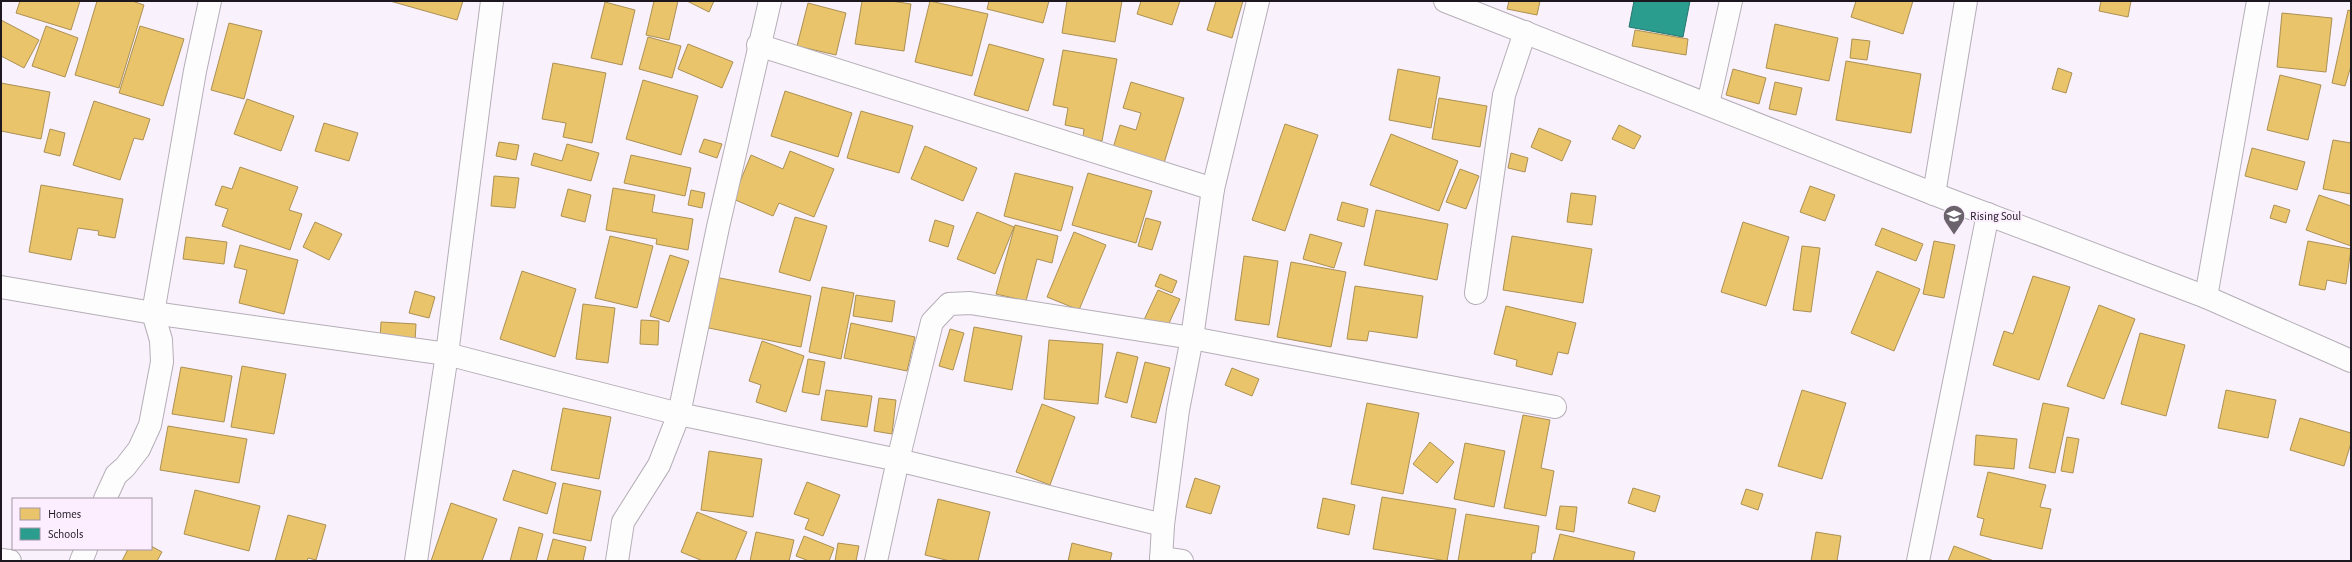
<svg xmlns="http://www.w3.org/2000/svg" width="2352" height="562" font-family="'Alegreya Sans',sans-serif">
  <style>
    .homes { fill: #e9c46a; stroke: #ac9054 }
    .schools { fill: #2a9d8f; stroke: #26756d }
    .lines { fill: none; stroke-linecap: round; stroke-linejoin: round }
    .minor-casing { stroke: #b5aeb7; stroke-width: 24 }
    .minor { stroke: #fefdfe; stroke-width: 22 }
    .labels { text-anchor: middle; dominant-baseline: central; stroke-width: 4; stroke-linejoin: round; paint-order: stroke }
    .poi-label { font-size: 12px; fill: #1d171f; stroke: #fcedff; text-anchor: start }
  </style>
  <rect width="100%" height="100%" fill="#f9f1fb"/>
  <g class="homes">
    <polygon points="20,1 80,1 71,30 16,13"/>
    <polygon points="97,1 132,1 144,5 119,88 75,75"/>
    <polygon points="390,1 463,1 457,20"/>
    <polygon points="654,1 678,1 669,40 646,35"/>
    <polygon points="687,1 714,1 709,12"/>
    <polygon points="862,1 891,1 911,4 904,51 855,44"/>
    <polygon points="930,1 988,14 972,76 915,62"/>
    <polygon points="989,1 1049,1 1043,23 987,9"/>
    <polygon points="1067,1 1122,1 1115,42 1062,33"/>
    <polygon points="1141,1 1180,1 1172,25 1137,14"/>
    <polygon points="1216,1 1243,1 1232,38 1207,30"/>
    <polygon points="1509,1 1540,1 1537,15 1507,9"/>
    <polygon points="1856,1 1913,1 1903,34 1851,17"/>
    <polygon points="2101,1 2131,1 2128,17 2099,11"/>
    <polygon points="605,2 635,10 622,65 591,58"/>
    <polygon points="808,3 846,13 836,55 797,46"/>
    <polygon points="2348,10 2351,11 2351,66 2345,86 2332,83"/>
    <polygon points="2282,13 2332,18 2326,72 2277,67"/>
    <polygon points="1,20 39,40 24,68 1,56"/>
    <polygon points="229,23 262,31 244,99 211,90"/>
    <polygon points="1775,24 1838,38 1829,81 1766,68"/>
    <polygon points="46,26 78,38 65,77 32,66"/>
    <polygon points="140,26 184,39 163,106 119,93"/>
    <polygon points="1635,30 1688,39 1686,55 1632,46"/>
    <polygon points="648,37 681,46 672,78 639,69"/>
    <polygon points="1852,39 1870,41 1867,60 1850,58"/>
    <polygon points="688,44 733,62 722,88 678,69"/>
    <polygon points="989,44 1044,59 1028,111 974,95"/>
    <polygon points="1063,50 1117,59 1102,141 1083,137 1084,129 1065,125 1068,108 1053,105"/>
    <polygon points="1846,61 1921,74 1911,133 1836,120"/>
    <polygon points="553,63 606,73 592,143 563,137 566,123 542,119"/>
    <polygon points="2058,68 2072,73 2066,93 2052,89"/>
    <polygon points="1398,69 1440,77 1431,128 1389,120"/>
    <polygon points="1733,69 1766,78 1759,104 1726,95"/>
    <polygon points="2280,75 2321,85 2308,140 2267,130"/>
    <polygon points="643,80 698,96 681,155 626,139"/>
    <polygon points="1131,82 1184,98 1164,163 1113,148 1120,125 1136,130 1141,113 1123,108"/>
    <polygon points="1775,82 1802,88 1796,115 1769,109"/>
    <polygon points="1,83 50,92 41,139 1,131"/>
    <polygon points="785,91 852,113 838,157 771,136"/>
    <polygon points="1439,98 1487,106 1480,147 1432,139"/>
    <polygon points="247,99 294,116 281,151 234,134"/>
    <polygon points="94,101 150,119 143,140 134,138 120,180 73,165"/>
    <polygon points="861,111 913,126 899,173 847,158"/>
    <polygon points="324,123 358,133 349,161 315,151"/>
    <polygon points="1285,124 1318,135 1285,231 1252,220"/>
    <polygon points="1619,125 1641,136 1634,149 1612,139"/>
    <polygon points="1539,128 1571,141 1562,161 1531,147"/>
    <polygon points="50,129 65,133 60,156 44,152"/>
    <polygon points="1391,134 1458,161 1439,211 1370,185"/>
    <polygon points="704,139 722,144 717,158 699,152"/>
    <polygon points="2333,140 2351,143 2351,194 2323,189"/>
    <polygon points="499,142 519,145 516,160 496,156"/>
    <polygon points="567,144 599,153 591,181 531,165 534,153 562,161"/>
    <polygon points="925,146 977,168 963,201 911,179"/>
    <polygon points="2252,148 2305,162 2297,190 2245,176"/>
    <polygon points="790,151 834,169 814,217 779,203 773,216 733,199 751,155 783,169"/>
    <polygon points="1511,153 1528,158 1525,172 1508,168"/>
    <polygon points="631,155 691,168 685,196 624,183"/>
    <polygon points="240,167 298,187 289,210 302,214 290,250 222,226 228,209 215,205 222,186 232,189"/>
    <polygon points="1460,169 1479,176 1466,209 1446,202"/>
    <polygon points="1015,173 1073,187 1061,231 1004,216"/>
    <polygon points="1088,173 1152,191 1136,243 1072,225"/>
    <polygon points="494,176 519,178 515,208 491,206"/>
    <polygon points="41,185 123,199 115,238 98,235 99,231 78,228 71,260 29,252"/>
    <polygon points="1810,186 1835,195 1825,221 1800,212"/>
    <polygon points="613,188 655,195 652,212 693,219 688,250 656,244 657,239 606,230"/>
    <polygon points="568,189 591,195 585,222 561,216"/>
    <polygon points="691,190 705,193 702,208 688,205"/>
    <polygon points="1571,193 1596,196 1592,225 1567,222"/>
    <polygon points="2319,195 2351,206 2351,246 2306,230"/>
    <polygon points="1342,202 1368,209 1364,227 1337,220"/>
    <polygon points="2274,205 2290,210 2286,223 2270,218"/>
    <polygon points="1376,210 1448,224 1437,280 1364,265"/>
    <polygon points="977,212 1014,227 995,274 957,259"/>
    <polygon points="795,217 827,226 810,281 779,272"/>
    <polygon points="1146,218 1161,222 1152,250 1138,246"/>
    <polygon points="935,220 954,226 948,247 929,241"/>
    <polygon points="315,222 342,234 329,260 303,247"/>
    <polygon points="1743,222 1789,237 1766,306 1721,292"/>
    <polygon points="1015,225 1058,236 1052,263 1037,259 1026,301 996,294"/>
    <polygon points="1882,228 1923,244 1916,261 1875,245"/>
    <polygon points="1074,232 1106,245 1079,310 1047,297"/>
    <polygon points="1310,234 1342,243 1334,268 1303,259"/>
    <polygon points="610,236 653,246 637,308 595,298"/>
    <polygon points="1512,236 1592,249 1583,303 1503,290"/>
    <polygon points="186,237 227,242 224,264 183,259"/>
    <polygon points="1934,241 1955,245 1944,298 1923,294"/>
    <polygon points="2308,241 2351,249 2346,284 2327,280 2325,290 2299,285"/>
    <polygon points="240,245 298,260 284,314 239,303 247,270 234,267"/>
    <polygon points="1802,246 1820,248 1811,312 1793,310"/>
    <polygon points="670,255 689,261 669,322 650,316"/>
    <polygon points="1244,256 1278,261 1269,325 1235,320"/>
    <polygon points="1291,262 1346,272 1331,347 1277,337"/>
    <polygon points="522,271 576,289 555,357 500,339"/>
    <polygon points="1877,271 1920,289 1894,351 1851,333"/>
    <polygon points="1160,274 1177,281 1172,293 1155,286"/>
    <polygon points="2033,276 2070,287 2039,380 1993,365 2004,331 2013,334"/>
    <polygon points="715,277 811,296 801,347 704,327"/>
    <polygon points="1355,286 1423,296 1417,338 1369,331 1367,341 1347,339"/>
    <polygon points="822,287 854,293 841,359 809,352"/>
    <polygon points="1158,290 1180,299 1165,332 1143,322"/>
    <polygon points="415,291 435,297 429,318 409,313"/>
    <polygon points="856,295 895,301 892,322 853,316"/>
    <polygon points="583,304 615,308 608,363 576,359"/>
    <polygon points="2099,305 2135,319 2104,399 2067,386"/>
    <polygon points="1506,306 1576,323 1568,354 1558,352 1552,375 1516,366 1517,360 1494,354"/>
    <polygon points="641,320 659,321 658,345 640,344"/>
    <polygon points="381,322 416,324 415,342 380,340"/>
    <polygon points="851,323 915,337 907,371 844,358"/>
    <polygon points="974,327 1022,336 1012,390 964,381"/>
    <polygon points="950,329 964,333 953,370 939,366"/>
    <polygon points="2140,333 2185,345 2166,416 2121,404"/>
    <polygon points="1049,340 1103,344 1098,404 1044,399"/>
    <polygon points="762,341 804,356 786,412 756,402 761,385 749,381"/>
    <polygon points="1117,352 1138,357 1127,403 1105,397"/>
    <polygon points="808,359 825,362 819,395 802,392"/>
    <polygon points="1145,362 1170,368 1156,423 1131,417"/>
    <polygon points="242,366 286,374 274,434 231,427"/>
    <polygon points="181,367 232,376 224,422 172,414"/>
    <polygon points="1232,368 1259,379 1252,396 1225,385"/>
    <polygon points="826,390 872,396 867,427 821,420"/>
    <polygon points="1802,390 1846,403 1822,479 1778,466"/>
    <polygon points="2226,390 2276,400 2268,438 2218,428"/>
    <polygon points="879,398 896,400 892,434 874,431"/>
    <polygon points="1367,403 1419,413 1403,494 1351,484"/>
    <polygon points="2043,403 2069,408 2055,473 2029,468"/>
    <polygon points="1042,404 1075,417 1050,485 1016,472"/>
    <polygon points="563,408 611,417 599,479 551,470"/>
    <polygon points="1523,415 1550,420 1541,468 1554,471 1546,516 1504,508"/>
    <polygon points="2300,418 2351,433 2351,443 2344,466 2290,450"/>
    <polygon points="168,426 247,439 239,483 160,470"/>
    <polygon points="1976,435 2017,439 2014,469 1974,465"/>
    <polygon points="2067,437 2079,439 2073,473 2061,471"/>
    <polygon points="1430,442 1454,462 1437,483 1413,464"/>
    <polygon points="1465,443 1505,451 1494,507 1454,499"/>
    <polygon points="709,451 762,459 753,517 701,510"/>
    <polygon points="513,470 556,483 547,514 503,500"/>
    <polygon points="1988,472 2046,485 2040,507 2051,509 2042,549 1980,535 1984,519 1977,517"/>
    <polygon points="1195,478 1220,486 1211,514 1186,507"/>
    <polygon points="807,482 840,495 823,536 805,529 809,519 794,514"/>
    <polygon points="563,483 601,491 591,541 553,533"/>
    <polygon points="1633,488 1660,496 1655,512 1628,503"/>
    <polygon points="1746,489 1763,494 1758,510 1741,504"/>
    <polygon points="195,490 260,506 249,551 184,534"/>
    <polygon points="1382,497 1456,509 1447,561 1373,549"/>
    <polygon points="1323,498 1355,505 1349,535 1317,528"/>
    <polygon points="938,499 990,512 978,561 950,561 925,555"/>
    <polygon points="451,503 497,519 482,561 431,561"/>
    <polygon points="1560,506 1577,507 1574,532 1556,529"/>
    <polygon points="697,512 747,532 735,561 703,561 681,552"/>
    <polygon points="1466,514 1539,526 1535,553 1532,553 1531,561 1458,561"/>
    <polygon points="288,515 326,525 316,560 308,558 307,561 275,561"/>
    <polygon points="519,527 543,534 536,561 510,561"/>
    <polygon points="756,532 794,540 789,561 750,561"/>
    <polygon points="1816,532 1841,536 1837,561 1811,561"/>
    <polygon points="1560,534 1635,552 1633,561 1553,561"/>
    <polygon points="804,536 834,548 829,561 809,561 796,556"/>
    <polygon points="553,539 586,547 583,561 547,561"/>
    <polygon points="838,543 859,546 856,561 835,561"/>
    <polygon points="1072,543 1112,553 1110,561 1068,561"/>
    <polygon points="151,546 162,552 157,561 122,561 128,549 151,549"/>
    <polygon points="1954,546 1994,561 1948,561"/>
  </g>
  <polygon class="schools" points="1634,1 1690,1 1683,37 1629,27"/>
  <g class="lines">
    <g class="minor-casing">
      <g id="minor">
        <polyline points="1445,1 1934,194 2206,297 2351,361"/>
        <polyline points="758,45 1213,189"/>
        <polyline points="1708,104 1731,1"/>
        <polyline points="1934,194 1966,1"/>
        <polyline points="1,287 153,313 447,354 679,414 898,460 1163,525"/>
        <polyline points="1476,293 1504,95 1525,32"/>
        <polyline points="2206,297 2258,1"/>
        <polyline points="105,499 116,475 125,467 139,449 150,425 162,362 161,340 153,313 195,71 210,1"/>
        <polyline points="1161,558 1182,561"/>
        <polyline points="1,560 10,561"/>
        <polyline points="81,561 86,549"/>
        <polyline points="416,561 447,354 492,1"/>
        <polyline points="617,561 623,522 659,465 679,414 718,227 770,1"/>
        <polyline points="876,561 898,460 932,322 949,304 970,303 1192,338 1555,407"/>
        <polyline points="1161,561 1163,525 1178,410 1192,338 1213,189 1258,1"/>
        <polyline points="1918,561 1988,214"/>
      </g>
    </g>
    <use href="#minor" class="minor"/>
  </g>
  <defs>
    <g id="school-pin" transform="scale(1.15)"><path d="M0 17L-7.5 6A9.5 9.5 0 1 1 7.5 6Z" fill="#6a636c" stroke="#fcedff"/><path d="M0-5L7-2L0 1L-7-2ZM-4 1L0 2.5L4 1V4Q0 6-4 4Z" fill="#fff"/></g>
  </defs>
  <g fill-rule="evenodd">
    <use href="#school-pin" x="1954" y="216"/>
  </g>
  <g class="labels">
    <g class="poi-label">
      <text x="1970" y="216">Rising Soul</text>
    </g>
  </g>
  <rect width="2352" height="562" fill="none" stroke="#1d171f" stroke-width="4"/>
  <rect x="12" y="498" width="140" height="52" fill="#fcedff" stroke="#a397a5"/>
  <rect x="20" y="508" width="20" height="12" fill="#e9c46a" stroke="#a397a5"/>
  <text x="48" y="518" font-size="12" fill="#1d171f">Homes</text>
  <rect x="20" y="528" width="20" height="12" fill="#2a9d8f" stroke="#a397a5"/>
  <text x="48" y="538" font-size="12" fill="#1d171f">Schools</text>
</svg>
